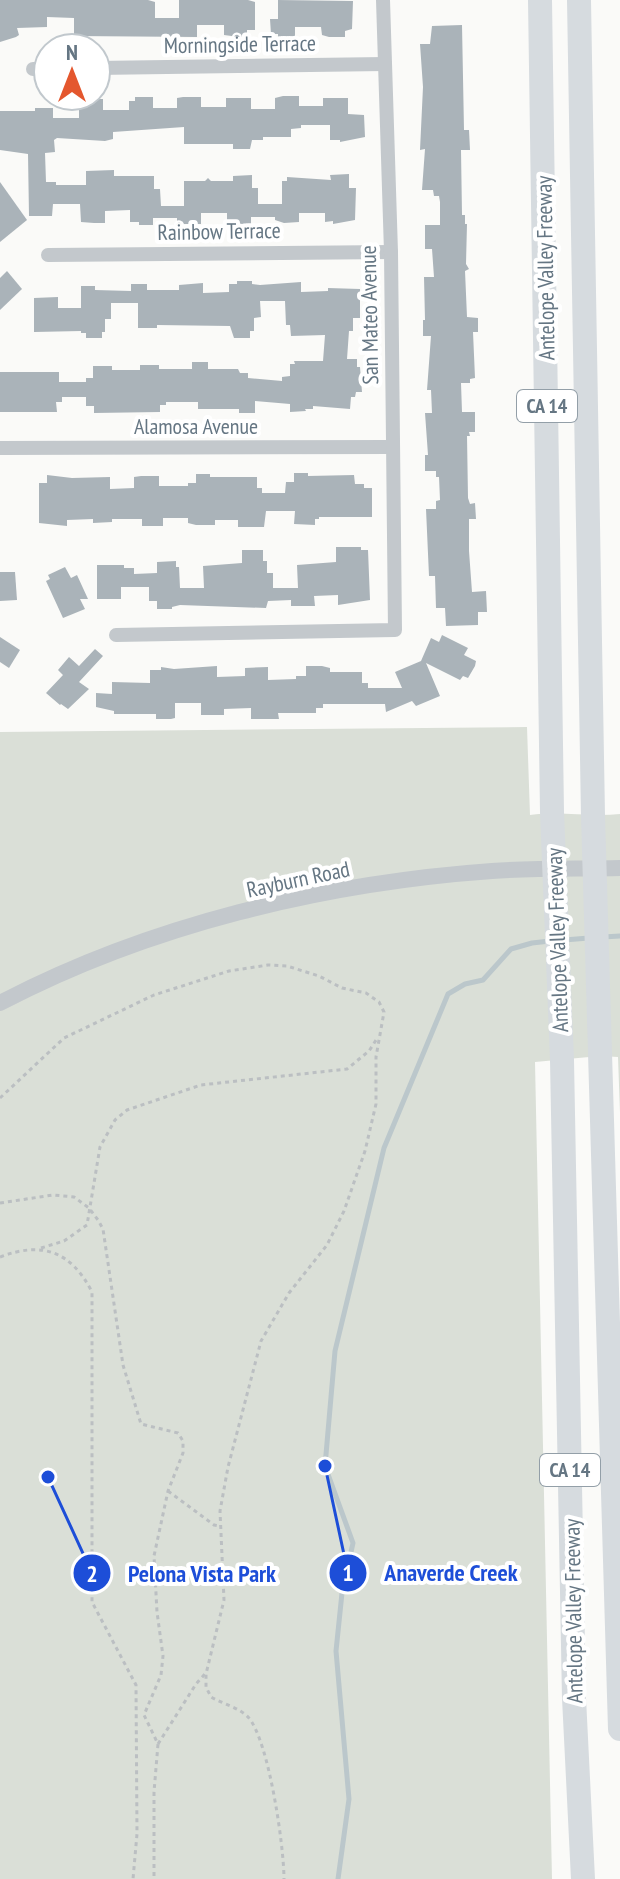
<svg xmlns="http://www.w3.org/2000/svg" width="620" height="1879" font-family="'PT Sans Narrow',sans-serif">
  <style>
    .green { fill: #dadfd7 }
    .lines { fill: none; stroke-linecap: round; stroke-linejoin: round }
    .stream { stroke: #bbc7cb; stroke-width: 5 }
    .building { fill: #aab3b9 }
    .path { stroke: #bbbfc2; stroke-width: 3; stroke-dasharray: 4 4; stroke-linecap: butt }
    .minor { stroke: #c3c8cc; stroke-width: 14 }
    .tertiary { stroke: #c3c8cc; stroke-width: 16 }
    .motorway { stroke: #d6dbdf; stroke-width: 24 }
    .labels { text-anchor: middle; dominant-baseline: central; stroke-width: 8; stroke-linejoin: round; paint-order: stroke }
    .shield { fill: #fff; stroke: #939fa8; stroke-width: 2 }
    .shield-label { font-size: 20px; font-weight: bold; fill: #657683 }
    .street-label { font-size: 22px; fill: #657683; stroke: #fff }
    .leader { fill: none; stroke: #1d4ed8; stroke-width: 3 }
    .callout-dot { fill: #1d4ed8; stroke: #fff; stroke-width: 3 }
    .mark-label { font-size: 24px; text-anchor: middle; font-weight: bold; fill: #fff }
    .callout-label { font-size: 24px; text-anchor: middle; font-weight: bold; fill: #1d4ed8; stroke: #fff; stroke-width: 8; stroke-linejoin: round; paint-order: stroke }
  </style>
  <rect width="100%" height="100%" fill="#fafaf8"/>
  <path class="green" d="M527,727L530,815C560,811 589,817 620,814V740V1113L618,1057L600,1056L535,1062L552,1879H0V732Z"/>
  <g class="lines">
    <g class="stream">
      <polyline points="603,937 620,936"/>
      <polyline points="564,940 589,938"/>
      <polyline points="338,1879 349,1799 336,1651 342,1593 353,1543 325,1466 335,1351 384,1148 448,994 465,984 483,980 511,949 532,943 550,941"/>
    </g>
  </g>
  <g class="building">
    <polygon points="0,0 148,0 155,2 155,18 179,18 179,0 248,0 255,2 255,30 247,30 247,38 224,35 224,25 197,25 197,37 74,36 74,18 47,17 47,27 17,28 19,35 16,37 0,42"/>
    <polygon points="278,0 353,1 352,29 345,31 345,37 329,37 322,35 321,27 295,27 295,37 278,37 278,34 271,34 270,19 278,19"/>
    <polygon points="462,25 464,130 469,130 470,150 461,150 462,215 465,215 465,224 467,224 466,264 469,269 465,271 467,317 478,318 478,332 473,332 475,378 470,379 470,383 461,383 462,412 475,412 475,432 469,432 470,436 467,436 468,498 470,504 475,503 476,519 469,519 469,551 472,592 486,591 487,612 478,612 478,625 446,626 445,608 436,608 435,576 429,576 426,509 436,509 436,501 440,500 439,477 436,477 436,471 425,471 425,455 428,455 425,413 432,413 431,390 427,390 431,336 423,336 423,320 425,320 424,277 434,277 432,249 425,249 425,225 440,225 440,202 439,196 434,196 433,190 422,190 425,149 420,150 423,87 420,44 430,44 432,26"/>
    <polygon points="283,96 299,96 299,106 323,106 323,98 348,98 348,114 364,115 365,137 340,142 340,140 330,140 330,125 301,125 301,128 291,129 291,137 263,137 263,140 252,140 250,149 233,149 233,144 184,144 184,127 113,132 113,139 105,141 57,138 54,140 55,152 45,153 46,182 56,182 56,185 86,185 86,171 114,170 114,176 154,176 154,189 160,189 161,206 184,206 184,181 205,181 208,178 211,181 233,181 233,176 252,175 252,188 258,188 258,204 282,204 282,181 287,181 287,177 331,180 330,175 349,174 349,188 356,188 355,220 333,224 333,221 325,222 325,213 299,213 299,222 284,223 275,220 275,217 251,217 251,224 235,225 235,222 227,222 227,213 201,213 201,224 184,224 177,222 177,218 153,218 153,225 139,225 139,222 130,222 130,210 105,211 105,223 94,223 81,222 80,204 53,204 52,216 29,216 28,154 0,150 0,111 35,111 35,108 53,108 53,118 79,118 79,99 103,99 103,110 129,110 129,101 135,101 135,97 153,97 153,108 177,108 177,98 183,97 201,97 201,107 226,107 226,98 251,98 251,109 275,109 275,98"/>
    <polygon points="0,182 27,220 0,242"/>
    <polygon points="7,271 22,289 0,310 0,278"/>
    <polygon points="237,281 252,281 252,284 260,285 301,282 301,292 328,291 328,288 360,289 360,318 353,318 353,331 349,331 347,359 357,359 357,367 360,367 362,392 356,392 355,397 351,397 350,409 313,406 313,409 305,409 306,411 290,412 290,404 255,401 255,413 239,413 239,409 198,409 198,402 166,402 166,405 160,405 160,412 94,413 94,406 86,406 86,397 62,397 62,402 56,402 57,412 0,412 0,372 59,372 59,382 86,382 86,378 93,378 93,366 112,366 112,370 140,370 140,365 159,365 159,369 192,369 192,362 208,362 208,369 238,369 240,373 248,373 248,378 282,381 282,377 290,376 290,364 295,364 294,361 323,361 325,335 291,336 290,325 286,325 285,301 260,301 261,317 254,318 254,331 250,331 250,338 234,338 230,326 157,325 157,328 138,328 138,303 111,303 111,319 105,319 105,332 102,332 102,338 86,338 86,333 81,333 81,331 34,332 34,298 58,297 58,308 81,308 81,286 95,286 95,290 131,291 131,284 147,284 147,290 179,290 179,285 203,283 203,293 229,292 229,284 237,284"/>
    <polygon points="294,473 308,473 308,476 354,475 355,484 364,484 364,488 372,488 372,517 319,517 319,519 315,519 315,525 294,524 295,511 266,511 264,527 238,527 238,520 215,520 215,525 196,525 188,523 188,518 163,518 163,526 142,526 142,519 112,519 112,522 93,523 93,519 67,520 67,526 39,523 39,483 47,483 47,475 72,478 110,477 110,489 134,488 134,477 141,476 159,476 159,486 188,486 188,483 196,483 196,474 210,474 210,477 257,477 257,488 262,488 262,493 285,493 286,482 294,482"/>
    <polygon points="336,547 361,547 361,550 368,550 370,600 338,605 338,595 314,596 315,606 291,606 291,600 268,601 266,608 180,605 172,607 172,609 157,609 157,601 149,601 149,587 121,587 121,599 97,599 97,565 124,565 124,568 134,568 134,574 157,573 157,562 176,561 176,567 179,567 180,588 204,588 203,566 242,563 242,550 263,550 263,561 267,561 267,573 273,573 273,588 298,588 297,565 336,562"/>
    <polygon points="65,567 71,578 77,575 88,599 80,599 85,609 63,618 46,581 50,579 48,575"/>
    <polygon points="0,572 15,572 17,600 0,601"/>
    <polygon points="442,635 468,648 464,655 476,661 475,666 468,678 463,676 460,680 426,663 440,696 416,706 412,701 386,712 385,704 323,704 323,708 316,708 316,713 278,713 279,719 251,719 251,708 224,709 224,715 201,715 201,703 175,703 175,718 171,719 156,719 156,714 114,714 114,711 96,707 96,693 112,694 112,682 150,683 150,670 161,670 161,667 174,669 217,666 217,677 245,676 245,668 268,667 268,680 296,679 296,676 306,676 306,666 322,666 330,668 330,672 362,672 362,683 368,683 368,688 402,688 395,672 421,661 431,638 439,642"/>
    <polygon points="0,637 20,650 9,668 0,662"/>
    <polygon points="95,649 103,656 79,682 89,689 68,709 61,704 60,705 46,693 63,675 58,670 69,657 79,666"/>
  </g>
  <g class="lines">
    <g class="path">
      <path d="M0,1098L64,1038L154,995L229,971L268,965L287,966L319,976L342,988L366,993L379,1002L384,1012L376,1057V1104L365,1151L344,1211L327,1245L289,1293L261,1341L228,1467L220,1511L224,1600L206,1674V1687L211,1697C223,1704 238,1707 248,1717C269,1740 284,1847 284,1879"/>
      <polyline points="0,1203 53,1195 74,1197 89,1208 98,1220 103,1229 123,1365 141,1424 178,1433 183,1441 183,1453 168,1491 154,1556 157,1612 163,1656 161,1675 144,1715 158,1744 154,1792 154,1879"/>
      <polyline points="41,1248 64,1241 87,1225 100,1147 115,1120 127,1110 201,1085 347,1069 369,1051 378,1037"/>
      <path d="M0,1257C42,1241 71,1251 92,1292V1602L136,1685L137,1834L133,1879"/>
      <polyline points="168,1491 214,1525 220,1526"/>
      <polyline points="158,1744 196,1684 205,1674"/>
    </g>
    <g class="minor">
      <polyline points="96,68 385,64"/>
      <polyline points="33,69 48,69"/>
      <polyline points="48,255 391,252"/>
      <polyline points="0,448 393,447"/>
      <polyline points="116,635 395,630 391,252 383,0"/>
    </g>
    <path class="tertiary" d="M0,1003C149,925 324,883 492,871C534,868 577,869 620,868"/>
    <g class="motorway">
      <polyline points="540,0 552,812 562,1060 574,1698 583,1879"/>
      <polyline points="579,0 593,816 620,1729"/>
    </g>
  </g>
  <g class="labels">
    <g class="shield">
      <rect x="517" y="390" width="60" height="32" rx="6"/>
      <rect x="540" y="1454" width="60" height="32" rx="6"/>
    </g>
    <g class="shield-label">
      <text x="547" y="406">CA 14</text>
      <text x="570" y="1470">CA 14</text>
    </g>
    <g class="street-label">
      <text transform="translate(240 44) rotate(-1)">Morningside Terrace</text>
      <text transform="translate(219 231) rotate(-1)">Rainbow Terrace</text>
      <text transform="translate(545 268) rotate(-91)">Antelope Valley Freeway</text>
      <text transform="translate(369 315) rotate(-91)">San Mateo Avenue</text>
      <text x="196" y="426">Alamosa Avenue</text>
      <text transform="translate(298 879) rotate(-12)">Rayburn Road</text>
      <text transform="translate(557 940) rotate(-92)">Antelope Valley Freeway</text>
      <text transform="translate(573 1611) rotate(-91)">Antelope Valley Freeway</text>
    </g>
  </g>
  <path class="leader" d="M325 1466L348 1573M48 1477L92 1573"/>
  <g class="callout-dot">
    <circle cx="325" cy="1466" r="8"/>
    <circle cx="48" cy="1477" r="8"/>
    <circle cx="348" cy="1573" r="20"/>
    <circle cx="92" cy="1573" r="20"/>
  </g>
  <g class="mark-label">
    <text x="348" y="1581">1</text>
    <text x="92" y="1582">2</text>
  </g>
  <g class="callout-label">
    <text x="451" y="1581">Anaverde Creek</text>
    <text x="202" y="1582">Pelona Vista Park</text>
  </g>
  <g transform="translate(72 72)"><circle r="38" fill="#ffffff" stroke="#c1c8cd" stroke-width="2"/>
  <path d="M0-6L14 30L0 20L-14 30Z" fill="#e4572e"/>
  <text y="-12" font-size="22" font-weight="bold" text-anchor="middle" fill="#657683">N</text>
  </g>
</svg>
